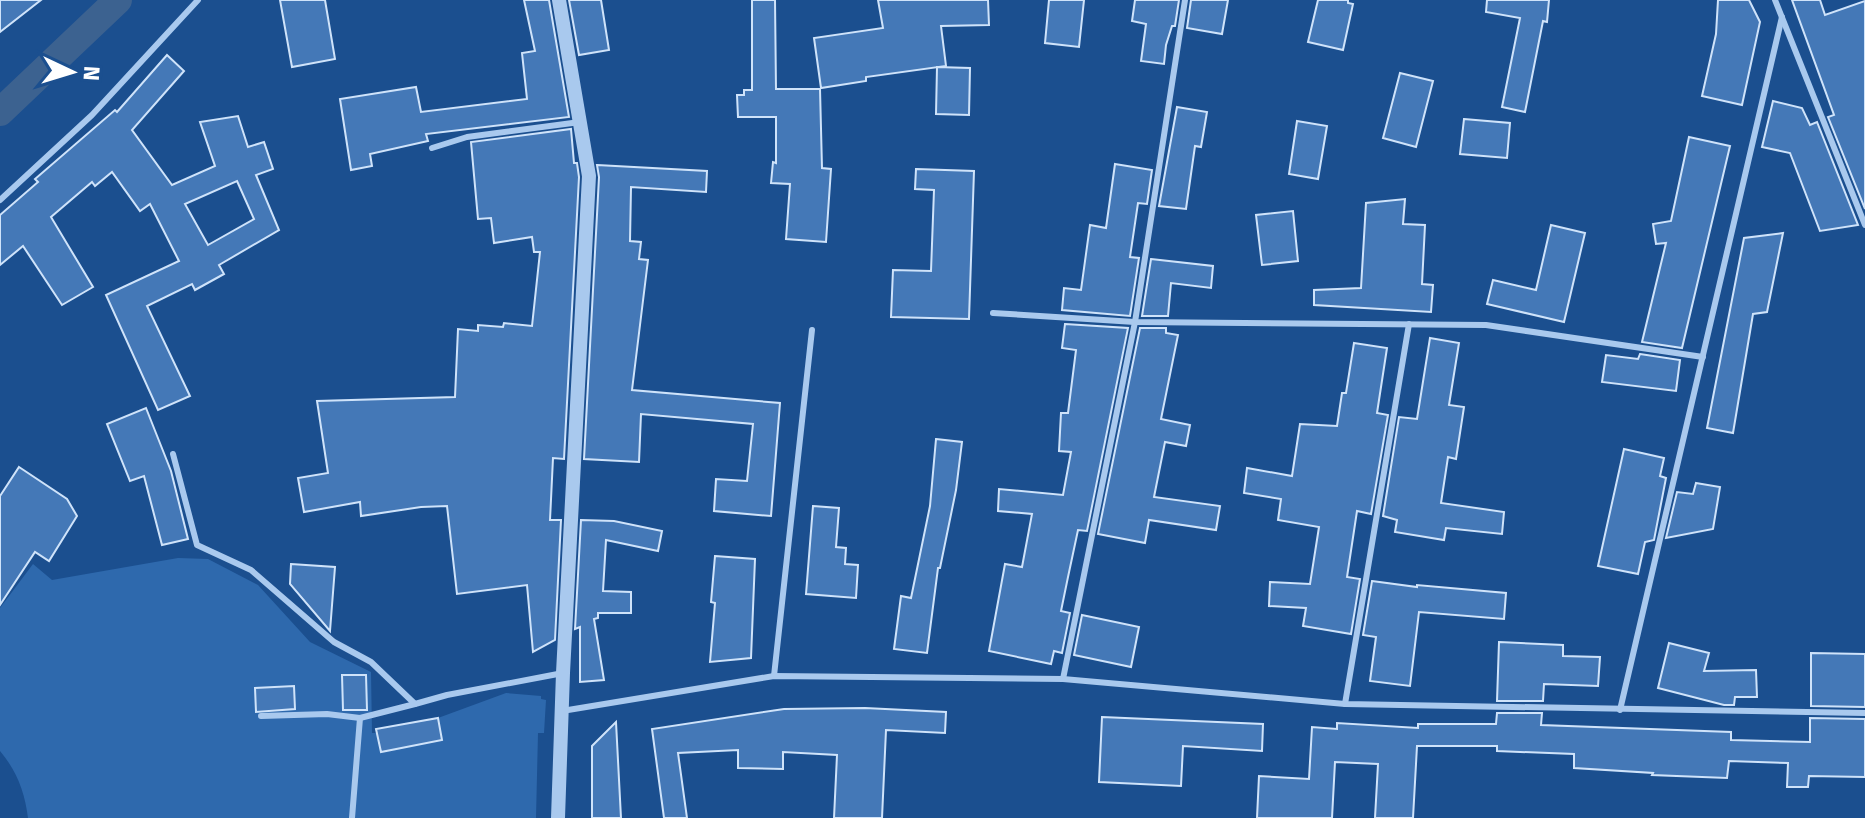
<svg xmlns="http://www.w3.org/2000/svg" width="1865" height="818" font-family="'Fira Sans',sans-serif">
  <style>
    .green { fill: #2e69ad }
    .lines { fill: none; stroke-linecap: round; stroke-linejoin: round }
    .canal { stroke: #3c6290; stroke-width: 28 }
    .building { fill: #4478b7; stroke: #cfe3fa; stroke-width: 2; fill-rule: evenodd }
    .service { stroke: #a9c9ee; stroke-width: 6 }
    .tertiary { stroke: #a9c9ee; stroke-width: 14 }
  </style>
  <rect width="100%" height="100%" fill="#1b4f8f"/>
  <path class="green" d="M178,558L208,559L258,585L310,642L371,672L372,733H377V729L438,718L506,693L541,696V699L546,700L544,733H538L536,818H28C25,793 17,771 0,751V608L33,564L52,580Z"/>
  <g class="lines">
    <polyline class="canal" points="0,112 118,0"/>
  </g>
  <g class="building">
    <polygon points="0,0 41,0 0,32"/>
    <polygon points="280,0 325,0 335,59 292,67"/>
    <polygon points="524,0 549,0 569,117 426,134 428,141 370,154 372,166 351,170 340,99 416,87 421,112 527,99 522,53 535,51"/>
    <polygon points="569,0 601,0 609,50 579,55"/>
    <polygon points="752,0 775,0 776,89 820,89 822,168 831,169 826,242 786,239 790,184 771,183 773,162 776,163 776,117 738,117 737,95 744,95 744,90 752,90"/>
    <polygon points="878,0 988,0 989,25 941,26 946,66 866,77 866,81 821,88 814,38 883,28"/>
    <polygon points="1049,0 1084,0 1079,47 1045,43"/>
    <polygon points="1135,0 1179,0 1175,26 1172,26 1166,45 1164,64 1141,61 1146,24 1132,21"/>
    <polygon points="1191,0 1228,0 1222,34 1187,28"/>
    <polygon points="1318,0 1348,0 1348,3 1353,4 1343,50 1308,42"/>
    <polygon points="1487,0 1549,0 1547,22 1543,21 1525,112 1502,107 1520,18 1486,12"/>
    <polygon points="1718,0 1749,0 1760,22 1742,105 1702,96 1716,34"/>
    <polygon points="1792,0 1820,0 1825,15 1865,1 1865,209 1828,117 1834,115"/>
    <path d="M167,55L184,71L132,130L172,185L215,166L200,122L238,116L248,147L264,142L273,169L256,175L279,230L219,265L224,274L195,290L192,284L147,306L190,396L158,410L106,295L179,261L150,204L140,211L112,172L95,186L92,182L51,217L93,287L62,305L23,246L0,265V215L38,182L35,179L115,110L117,112ZM237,181L254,219L208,245L185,204Z"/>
    <polygon points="937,67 970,68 969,115 936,114"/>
    <polygon points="1400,73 1433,81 1416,147 1383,138"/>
    <polygon points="1773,101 1802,108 1810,125 1817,122 1858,225 1820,231 1790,153 1762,147"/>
    <polygon points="1177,107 1207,112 1201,147 1195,146 1186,209 1159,206"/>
    <polygon points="1464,119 1510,123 1507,158 1460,154"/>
    <polygon points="1297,121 1327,126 1318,179 1289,174"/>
    <polygon points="571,129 574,163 577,163 579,177 564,459 553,458 550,520 561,520 555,640 533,652 527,585 457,594 447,506 421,507 361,516 360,502 304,512 298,478 328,473 317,401 455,397 458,329 478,331 478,325 503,327 504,323 532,326 540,252 534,252 532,237 494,243 491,218 478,219 471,142"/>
    <polygon points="1689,137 1730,146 1682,348 1642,342 1666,243 1656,244 1653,224 1671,221"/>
    <polygon points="1115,164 1152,170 1147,204 1138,203 1130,257 1139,258 1130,316 1062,310 1064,288 1081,290 1090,225 1106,228"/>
    <polygon points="597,165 707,171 706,192 631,187 630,241 641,242 639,259 648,260 632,390 780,403 771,516 714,511 716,479 747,481 753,424 641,414 639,462 584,459 599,177"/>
    <polygon points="916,169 974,171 969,319 891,317 893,270 931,271 934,190 915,189"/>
    <polygon points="1405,199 1403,224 1425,225 1422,284 1433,285 1431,312 1314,305 1314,290 1361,288 1366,203"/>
    <polygon points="1293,211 1298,261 1262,265 1256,215"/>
    <polygon points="1551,225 1585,233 1564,322 1487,304 1493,280 1536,290"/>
    <polygon points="1783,233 1767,312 1753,314 1733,433 1707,428 1744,238"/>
    <polygon points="1151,259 1213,266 1211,288 1171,283 1168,316 1142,316"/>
    <polygon points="1065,324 1128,328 1087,531 1078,530 1068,577 1061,611 1070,613 1062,653 1054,651 1051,664 989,651 1005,564 1022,567 1032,514 998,511 999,489 1063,495 1071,452 1059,451 1061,413 1068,413 1076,350 1062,348"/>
    <polygon points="1140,328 1166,328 1166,333 1178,335 1161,419 1190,425 1186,446 1165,442 1154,497 1220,506 1216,530 1149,520 1145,543 1098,534"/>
    <polygon points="1430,338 1459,343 1449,405 1464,407 1456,459 1448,457 1441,503 1504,512 1502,534 1446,528 1444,540 1395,532 1397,520 1383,516 1399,417 1417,419"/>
    <polygon points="1354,343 1387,348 1377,413 1388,415 1371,514 1357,511 1347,577 1360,579 1351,634 1303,626 1306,608 1269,606 1270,582 1310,584 1319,527 1278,520 1281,499 1244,493 1247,468 1292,476 1300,424 1337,426 1342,393 1346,393"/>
    <polygon points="1640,354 1680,360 1676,391 1602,382 1606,355 1638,359"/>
    <polygon points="146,408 171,471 188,539 162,545 144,476 130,481 107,424"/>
    <polygon points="936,439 962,442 956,490 940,568 938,568 927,653 894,649 901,596 911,598 930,506"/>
    <polygon points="1624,449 1664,458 1660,476 1666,478 1654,540 1645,542 1638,574 1598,566"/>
    <polygon points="19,467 67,499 77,516 49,561 35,552 0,605 0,496"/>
    <polygon points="1696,483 1720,487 1713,529 1666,538 1677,492 1693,494"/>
    <polygon points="813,506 839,508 836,547 846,548 845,564 858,565 856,598 806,594"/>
    <polygon points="581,520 614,521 662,531 658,551 606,540 603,591 631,592 631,613 598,613 598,618 594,619 604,680 580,682 580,627 575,629"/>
    <polygon points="715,556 755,559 751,658 710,662 715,603 711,602"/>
    <polygon points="291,564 335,567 330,631 290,584"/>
    <polygon points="1372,581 1417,587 1417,585 1506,593 1504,619 1419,612 1410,686 1370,681 1376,637 1363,635"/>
    <polygon points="1082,615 1139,627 1131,667 1074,655"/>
    <polygon points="1499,642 1563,645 1563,656 1600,657 1598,686 1544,684 1543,701 1497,701"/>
    <polygon points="1669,643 1709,653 1704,671 1756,670 1757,697 1735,697 1734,705 1724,705 1658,688"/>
    <polygon points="1811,653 1865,654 1865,707 1811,706"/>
    <polygon points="342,675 366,675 367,710 343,710"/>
    <polygon points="294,686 295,709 256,712 255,688"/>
    <polygon points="865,708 946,712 945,733 886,730 882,818 834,818 837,755 783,752 783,769 738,768 738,750 678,753 687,818 664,818 652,729 784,709"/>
    <polygon points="1497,713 1542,713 1541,725 1731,732 1731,740 1810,742 1810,718 1865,719 1865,777 1809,776 1808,787 1787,787 1788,763 1729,761 1727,778 1652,775 1653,773 1574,768 1574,754 1497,751 1497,746 1417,746 1413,818 1375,818 1378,764 1335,762 1332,818 1257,818 1259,776 1309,779 1312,727 1337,729 1337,723 1418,728 1418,724 1496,724"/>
    <polygon points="1102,717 1263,724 1262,751 1183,746 1181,786 1099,782"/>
    <polygon points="438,718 442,740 381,752 376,729"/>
    <polygon points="616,722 621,818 592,818 592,746"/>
  </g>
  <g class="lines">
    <g class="service">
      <polyline points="1775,0 1865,225"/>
      <polyline points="432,148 467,137 580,122"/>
      <polyline points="0,200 92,115 198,0"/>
      <polyline points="993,313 1135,322 1486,325 1703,357"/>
      <polyline points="173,454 197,545 251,570 334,642 371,662 415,704 447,695 563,673"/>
      <polyline points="774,676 812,330"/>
      <polyline points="1063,679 1135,322 1185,0"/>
      <polyline points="1345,704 1409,324"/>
      <polyline points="1620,710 1782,17"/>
      <polyline points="562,711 774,676 1063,679 1345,704 1865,713"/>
      <polyline points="261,716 327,714 360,718"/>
      <polyline points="352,818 360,718 415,704"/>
    </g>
    <polyline class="tertiary" points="558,818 563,673 589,176 559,0"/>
  </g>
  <g transform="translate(72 72) rotate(94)" stroke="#1b4f8f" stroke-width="6" paint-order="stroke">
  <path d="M0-6L14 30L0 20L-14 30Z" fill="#ffffff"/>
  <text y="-12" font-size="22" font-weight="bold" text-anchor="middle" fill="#ffffff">N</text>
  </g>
</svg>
